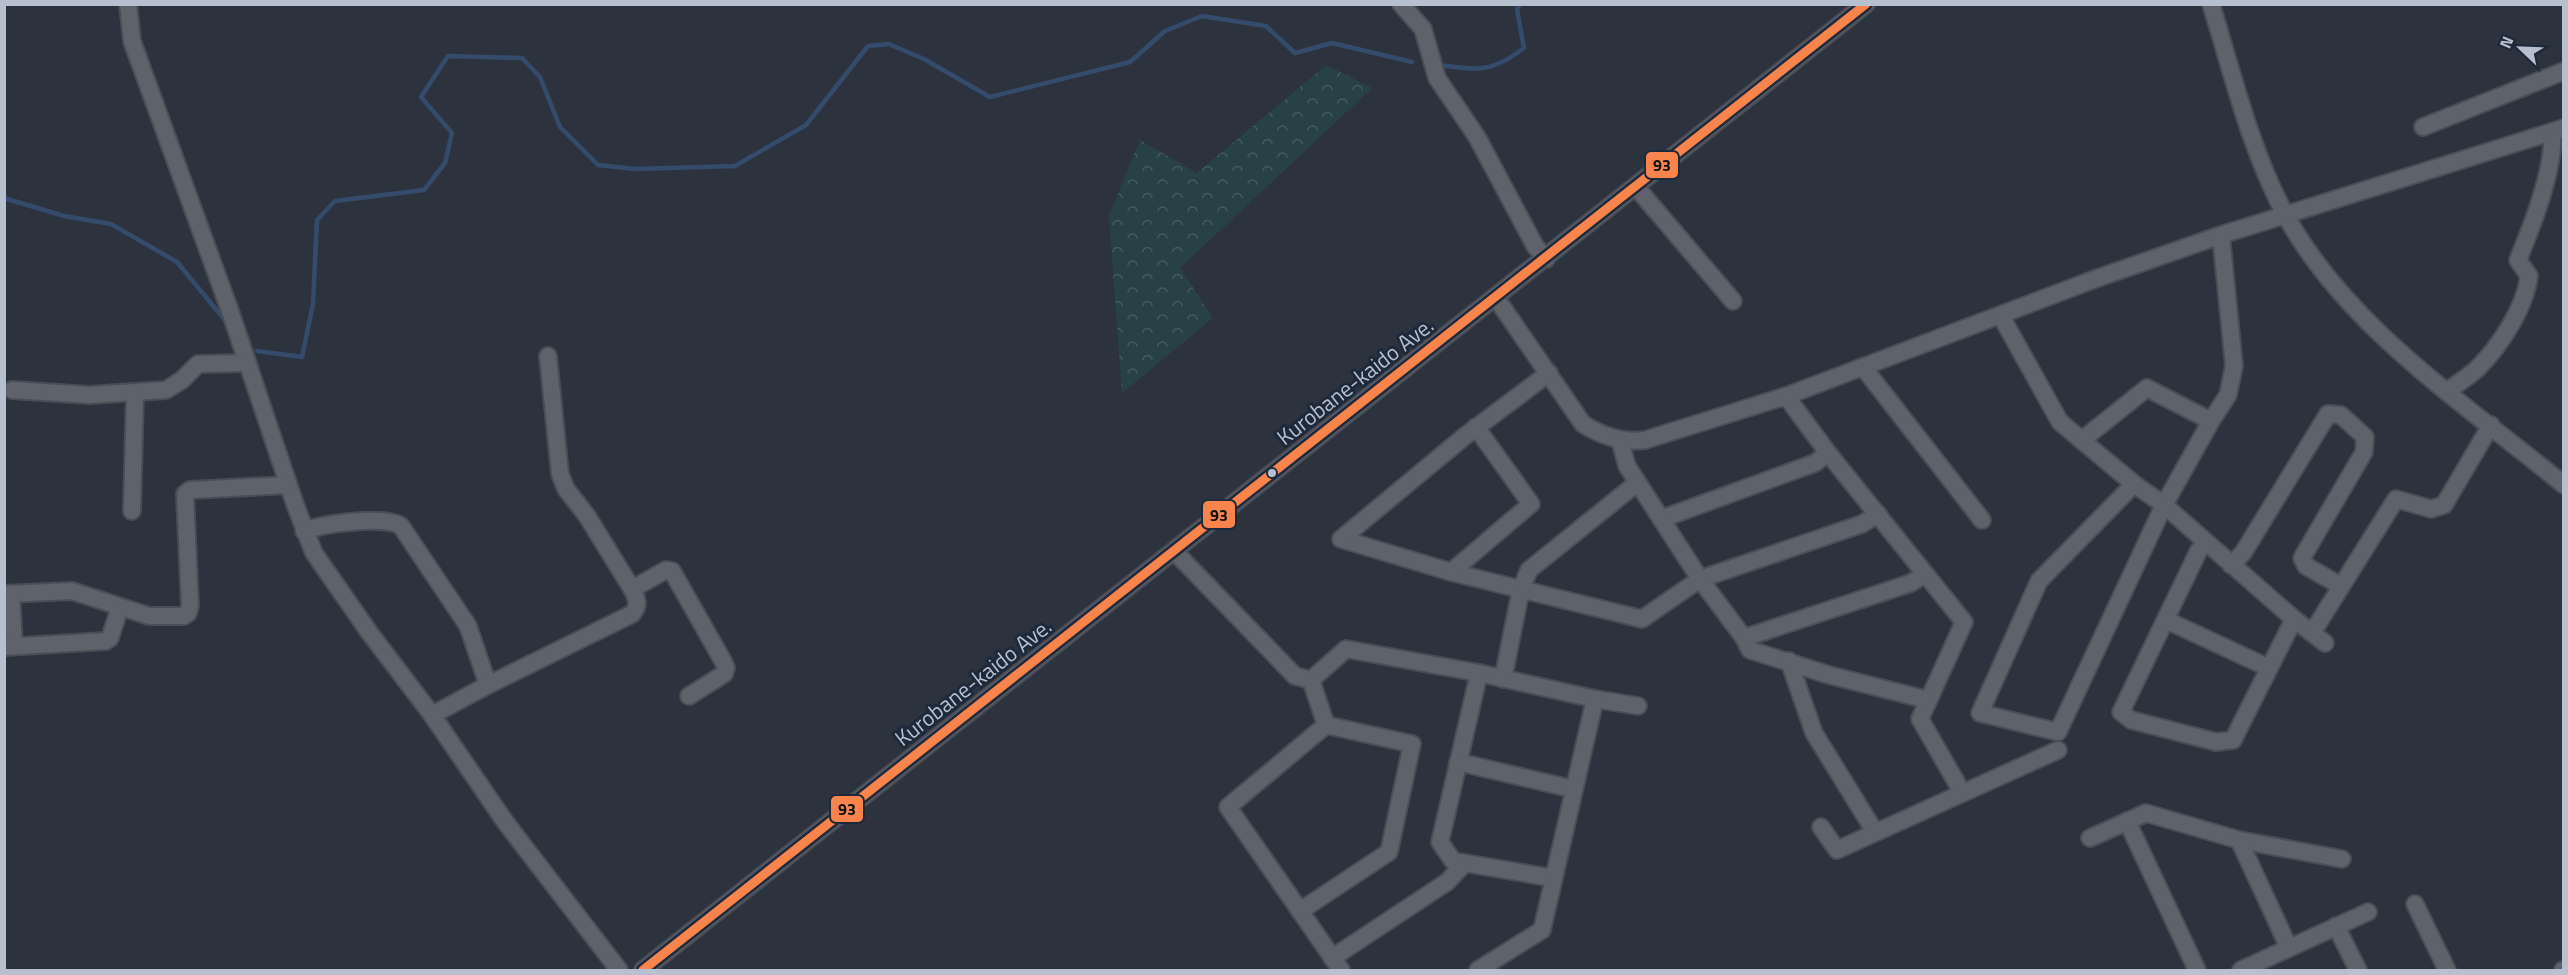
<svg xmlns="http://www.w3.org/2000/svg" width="2568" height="975" font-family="'Titillium Web',sans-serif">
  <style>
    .forest { fill: url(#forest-crowns) }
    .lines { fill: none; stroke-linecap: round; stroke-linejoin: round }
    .stream { stroke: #354b6b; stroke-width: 4.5 }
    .minor-casing { stroke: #494e56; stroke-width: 20 }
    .minor { stroke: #5d626b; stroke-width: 16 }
    .bus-1-casing { stroke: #1e293b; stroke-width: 14 }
    .bus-1 { stroke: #f8844c; stroke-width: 9 }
    .bus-dot { fill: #b7c0ce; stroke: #1e293b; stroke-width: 2 }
    .labels { text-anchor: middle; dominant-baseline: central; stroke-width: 6; stroke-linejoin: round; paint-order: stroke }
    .street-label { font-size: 22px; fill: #b7c0ce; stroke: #1e293b }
    .line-badge { stroke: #1e293b; stroke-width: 2 }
    .pale-badge-label { font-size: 16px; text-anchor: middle; font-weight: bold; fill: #111 }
  </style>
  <defs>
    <pattern id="forest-crowns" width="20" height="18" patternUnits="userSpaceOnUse" patternTransform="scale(1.5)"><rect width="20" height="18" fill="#284146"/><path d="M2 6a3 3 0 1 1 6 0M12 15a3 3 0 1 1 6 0" fill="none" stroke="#455b60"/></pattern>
  </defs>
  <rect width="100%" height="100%" fill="#2c333e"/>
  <polygon class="forest" points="1326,65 1372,88 1180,268 1213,318 1122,393 1109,216 1140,140 1197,173"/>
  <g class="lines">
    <g class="stream">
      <path d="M1440,65C1479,70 1491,73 1524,48L1517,9L1520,4"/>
      <polyline points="4,198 64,216 111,224 177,262 224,319"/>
      <polyline points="257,351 302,357 313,304 317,220 335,201 424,190 445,163 452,133 421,97 448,56 522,58 540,77 560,127 598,165 635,169 735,166 806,125 868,46 889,44 924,59 990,97 1130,62 1165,31 1202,16 1266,26 1295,53 1332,43 1412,62"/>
    </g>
    <g class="minor-casing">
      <g id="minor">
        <polyline points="128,4 132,41 229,308 296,507 314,553 369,632 432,715 506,823 619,970"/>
        <polyline points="1401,4 1423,29 1437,78 1477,137 1535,246 1546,259"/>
        <path d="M2211,4C2233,75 2250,149 2285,214C2346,327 2467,405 2564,485"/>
        <polyline points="2423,127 2564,71"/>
        <polyline points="1636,187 1733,301"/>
        <path d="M1496,298L1583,424C1602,436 1623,443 1645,440L1786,396L2095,279L2221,235L2564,128"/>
        <polyline points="2001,316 2060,422 2134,484 2039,581 1980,713 2058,732 2164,505 2211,421 2228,395 2234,366 2221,235"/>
        <polyline points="1863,367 1982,520"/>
        <polyline points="12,390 89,395 166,390 182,380 198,364 247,363"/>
        <path d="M2447,391C2457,384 2468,377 2477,369C2500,346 2525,308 2529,276L2518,260C2532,226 2555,168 2552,132"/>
        <polyline points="1786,396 1828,453 1964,622 1920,719 1962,792"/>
        <polyline points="2082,440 2147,388 2211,421"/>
        <polyline points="2134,484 2164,505 2294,619 2325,643"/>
        <polyline points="132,511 135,393"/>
        <polyline points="1878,514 1862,524 1700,579 1744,638 1750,650 1829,675 1928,700"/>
        <polyline points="1661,519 1815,463 1828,453"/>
        <path d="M304,531C322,524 385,515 401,526L468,626L488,685"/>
        <polyline points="1341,539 1451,572 1642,619 1700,579 1627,466 1620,440"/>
        <polyline points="1341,539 1465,436 1549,373"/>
        <polyline points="2205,542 2198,552 2121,712 2131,720 2216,742 2233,740 2294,619"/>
        <polyline points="1175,552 1295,676 1311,680 1346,649 1479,673 1595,699 1638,706"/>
        <polyline points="2231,565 2243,553 2328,414 2341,415 2365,437 2364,452 2302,558 2306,566 2341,586"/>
        <polyline points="1451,572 1531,504 1476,427"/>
        <polyline points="632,589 666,570 672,571 723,661 726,668 724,674 689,696"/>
        <polyline points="4,594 72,591 149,616 184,616 188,613 190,606 185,494 190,490 288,485"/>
        <polyline points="11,594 14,646"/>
        <polyline points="2166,620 2269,668"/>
        <polyline points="2312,633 2396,499 2431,509 2444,505 2491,425"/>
        <polyline points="1744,638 1911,583 1925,574"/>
        <polyline points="4,647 106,641 110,638 120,607"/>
        <polyline points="1789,661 1814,733 1875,832"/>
        <polyline points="1479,673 1440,842 1453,861 1553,878"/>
        <polyline points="1503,679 1521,589 1529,570 1637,483"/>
        <path d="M432,715L488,685L632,614C640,605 637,599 632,589L587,516L566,489L560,474L548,356"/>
        <polyline points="1326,725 1228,807 1341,970"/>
        <polyline points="1458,762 1573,789"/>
        <polyline points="2127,821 2197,970"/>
        <polyline points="1821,827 1837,850 2058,750"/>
        <polyline points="2090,838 2146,813 2239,840 2342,859"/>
        <polyline points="2239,840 2289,948"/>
        <polyline points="2415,904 2447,970"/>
        <polyline points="1300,911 1389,852 1412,744 1326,725 1311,680"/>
        <polyline points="2336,926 2358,970"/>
        <polyline points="1332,958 1447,882 1464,864"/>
        <polyline points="643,970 1866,4"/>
        <polyline points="1478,970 1542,930 1595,699"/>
        <polyline points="2241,970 2368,912"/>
        <polyline points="2563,970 2564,970"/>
      </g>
    </g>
    <use href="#minor" class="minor"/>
    <g class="bus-1-casing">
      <polyline id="bus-1" points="643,970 1866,4"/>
    </g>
    <use href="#bus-1" class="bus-1"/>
  </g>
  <circle class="bus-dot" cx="1272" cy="473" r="5"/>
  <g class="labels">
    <g class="street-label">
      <text transform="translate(1355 381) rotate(-38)">Kurobane-kaido Ave.</text>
      <text transform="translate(973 682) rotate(-38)">Kurobane-kaido Ave.</text>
    </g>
  </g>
  <g class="line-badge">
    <rect x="1645" y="151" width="34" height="28" rx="6" fill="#f8844c"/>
    <rect x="1202" y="500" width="34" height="29" rx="6" fill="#f8844c"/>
    <rect x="830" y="795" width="34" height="28" rx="6" fill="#f8844c"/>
  </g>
  <g class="pale-badge-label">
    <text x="1662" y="171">93</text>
    <text x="1219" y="521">93</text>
    <text x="847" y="815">93</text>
  </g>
  <rect width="2568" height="975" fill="none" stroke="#b7c0ce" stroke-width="12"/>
  <g transform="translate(2520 48) rotate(293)" stroke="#1e293b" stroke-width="4.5" paint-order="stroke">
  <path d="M0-4.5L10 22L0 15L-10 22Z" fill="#b7c0ce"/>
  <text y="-9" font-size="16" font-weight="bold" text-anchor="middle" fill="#b7c0ce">N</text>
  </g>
</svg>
